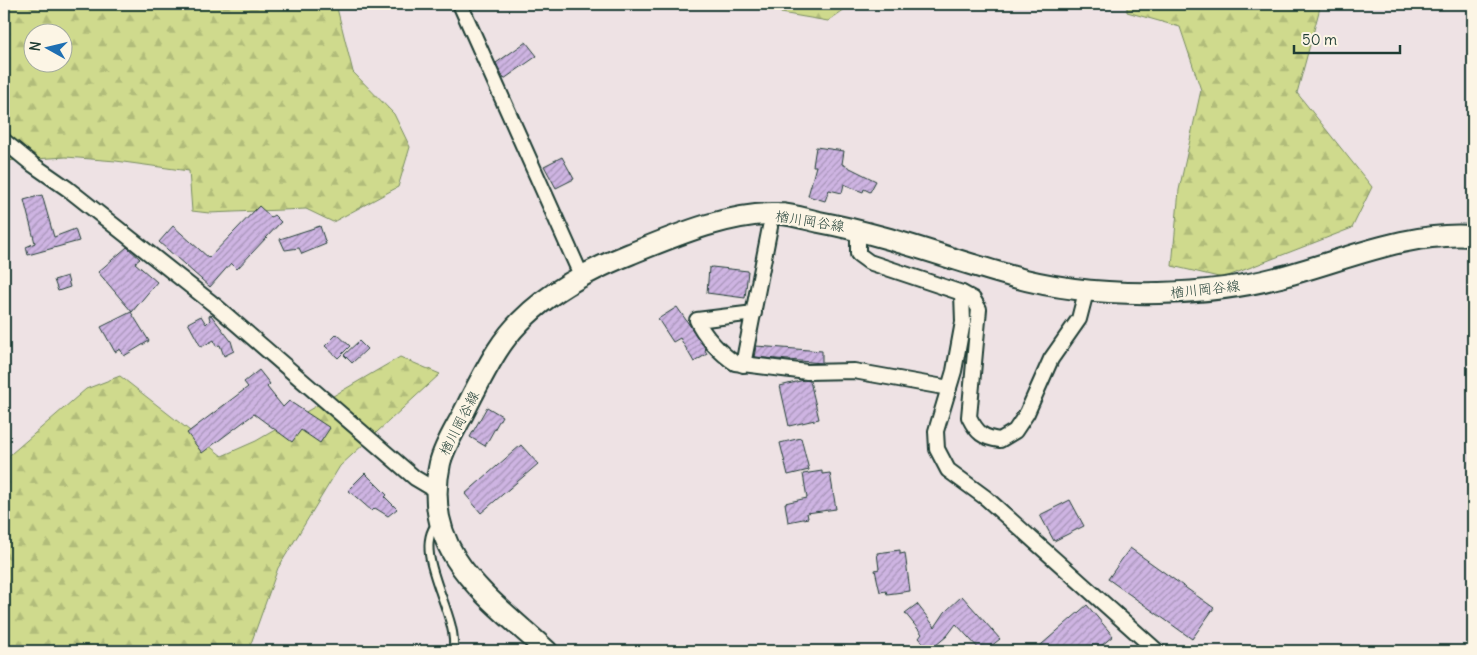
<svg xmlns="http://www.w3.org/2000/svg" width="1477" height="655" font-family="Delius,'Klee One',sans-serif">
  <style>
    .forest { fill: url(#forest-firs); stroke: #778c60; fill-rule: evenodd }
    .building { fill: url(#building-hatch); stroke: #1f3d34 }
    .lines { fill: none; stroke-linecap: round; stroke-linejoin: round }
    .lane-casing { stroke: #1f3d34; stroke-width: 11 }
    .street-casing { stroke: #1f3d34; stroke-width: 18 }
    .secondary-casing { stroke: #1f3d34; stroke-width: 24 }
    .lane { stroke: #fcf5e5; stroke-width: 7 }
    .street { stroke: #fcf5e5; stroke-width: 14 }
    .secondary { stroke: #fcf5e5; stroke-width: 20 }
    .labels { text-anchor: middle; dominant-baseline: central; stroke-width: 4.5; stroke-linejoin: round; paint-order: stroke }
    .street-label { font-size: 14px; fill: #1f3d34; stroke: #fcf5e5 }
  </style>
  <defs>
    <pattern id="forest-firs" width="22" height="20" patternUnits="userSpaceOnUse" patternTransform="scale(1.25)"><rect width="22" height="20" fill="#cfda8d"/><path d="M5 1l3.5 6h-7zM16 11l3.5 6h-7z" fill="#b1bc7a"/></pattern>
    <pattern id="building-hatch" width="6" height="6" patternUnits="userSpaceOnUse" patternTransform="scale(1.25)"><rect width="6" height="6" fill="#ceb4e2"/><path d="M-1 1l2-2M0 6l6-6M5 7l2-2" fill="none" stroke="#a794b8"/></pattern>
  </defs>
  <rect width="100%" height="100%" fill="#eee2e4"/>
  <filter id="ink" filterUnits="userSpaceOnUse"><feTurbulence type="fractalNoise" baseFrequency=".02" numOctaves="2"/><feDisplacementMap in="SourceGraphic" scale="10" xChannelSelector="R" yChannelSelector="G"/><feConvolveMatrix kernelMatrix="1 2 1 2 8 2 1 2 1" color-interpolation-filters="sRGB"/></filter>
  <g filter="url(#ink)">
    <g class="forest">
      <path d="M4,4H336L353,72L394,114L410,147L398,187L333,222L306,209L209,213L192,211L189,171L116,161L66,157L4,161ZM32,32H62V62H32Z"/>
      <polygon points="774,4 852,4 828,21 781,13"/>
      <polygon points="1127,4 1321,4 1297,93 1372,187 1352,228 1223,278 1172,266 1179,190 1201,90 1180,27 1127,12"/>
      <polygon points="400,357 440,374 340,466 278,568 249,649 251,651 4,651 4,460 86,389 120,376 222,456 256,441"/>
    </g>
    <g class="building">
      <polygon points="526,42 537,56 504,79 496,63"/>
      <polygon points="816,147 844,151 842,164 876,181 870,192 864,189 863,192 855,189 844,184 842,193 829,190 825,201 808,196 816,166 813,166"/>
      <polygon points="562,157 574,179 556,188 544,166"/>
      <polygon points="42,195 54,237 75,229 79,241 28,255 26,247 35,243 24,200"/>
      <polygon points="259,206 271,217 274,215 281,222 237,269 231,263 210,287 159,242 173,226 209,258"/>
      <polygon points="320,226 326,244 302,254 299,248 285,250 280,239"/>
      <polygon points="127,247 140,259 135,263 157,282 132,312 98,272"/>
      <polygon points="712,267 748,271 745,298 707,293 709,268"/>
      <polygon points="67,276 70,287 58,291 54,280"/>
      <polygon points="677,307 706,349 705,350 707,354 694,362 680,338 673,342 658,319"/>
      <polygon points="131,312 149,341 124,356 120,349 115,352 101,327"/>
      <polygon points="211,315 231,341 234,351 224,356 220,345 216,346 214,340 201,347 188,323 201,316 206,324 210,320 209,316"/>
      <polygon points="337,334 350,346 338,358 325,346"/>
      <polygon points="359,341 367,349 352,363 344,355"/>
      <polygon points="756,346 822,351 822,363 754,357"/>
      <polygon points="259,370 270,384 267,387 283,407 289,401 330,428 320,443 301,430 292,442 254,414 202,453 187,433 248,387 244,382"/>
      <polygon points="804,380 810,381 819,419 789,426 780,386"/>
      <polygon points="487,407 502,416 485,446 470,437"/>
      <polygon points="801,438 809,470 788,475 780,443"/>
      <polygon points="521,445 538,464 481,513 465,494"/>
      <polygon points="822,471 822,474 830,473 836,509 807,513 808,518 788,522 785,503 807,498 803,474"/>
      <polygon points="365,473 387,495 385,497 397,509 388,516 375,508 372,511 348,490"/>
      <polygon points="1070,500 1084,526 1054,541 1040,515"/>
      <polygon points="1130,548 1214,608 1192,639 1108,579"/>
      <polygon points="900,550 900,554 905,553 910,591 887,594 886,591 880,592 875,570 879,569 877,553"/>
      <polygon points="962,596 1000,639 985,651 981,651 956,624 947,636 930,650 919,638 922,634 905,613 917,604 935,627 945,612"/>
      <polygon points="1087,605 1113,636 1095,651 1034,651"/>
    </g>
    <g class="lines">
      <g class="lane-casing">
        <path id="lane" d="M437,523C410,553 460,615 453,651"/>
      </g>
      <g class="street-casing">
        <g id="street">
          <polyline points="460,4 581,275"/>
          <polyline points="4,141 32,164 68,189 217,307 415,478 437,491"/>
          <path d="M858,229V254L869,262L962,293L973,299L979,309L969,417C977,433 983,438 1000,440L1015,431L1027,413L1051,359L1079,319L1086,292"/>
          <polyline points="962,293 963,322 954,371 936,431 937,449 948,470 986,498 1157,651"/>
          <path d="M754,313L697,320C704,336 720,353 735,363L807,372L854,371L949,388"/>
          <polyline points="743,365 770,227"/>
        </g>
      </g>
      <g class="secondary-casing">
        <path id="secondary" d="M547,651C489,597 420,554 440,463C444,446 456,428 464,412C474,392 485,370 497,351C527,303 579,274 630,254C674,236 730,212 778,214C791,214 806,219 819,222C883,234 944,257 1007,275C1057,290 1107,294 1159,293C1198,292 1238,288 1276,278C1341,262 1405,231 1473,236"/>
      </g>
      <use href="#lane" class="lane"/>
      <use href="#street" class="street"/>
      <use href="#secondary" class="secondary"/>
    </g>
  </g>
  <g class="labels">
    <g class="street-label">
      <text transform="translate(810 221) rotate(9)">楢川岡谷線</text>
      <text transform="translate(1205 289) rotate(-6)">楢川岡谷線</text>
      <text transform="translate(459 423) rotate(-63)">楢川岡谷線</text>
    </g>
  </g>
  <rect width="1477" height="655" fill="none" stroke="#fcf5e5" stroke-width="20"/>
  <rect x="10" y="10" width="1457" height="635" fill="none" stroke="#1f3d34" stroke-width="2" filter="url(#ink)"/>
  <g transform="translate(48 48) rotate(278)"><circle r="24" fill="#fcf5e5" stroke="#a4ab9e"/>
  <path d="M0-4L9 19L0 12L-9 19Z" fill="#1f6fb2"/>
  <text y="-8" font-size="14" font-weight="bold" text-anchor="middle" fill="#1f3d34">N</text>
  </g>
  <path d="M1294 45v8h106v-8" fill="none" stroke="#1f3d34" stroke-width="2.5"/>
  <text x="1302" y="45" font-size="15" fill="#1f3d34" stroke="#fcf5e5" stroke-width="4" paint-order="stroke">50 m</text>
</svg>
